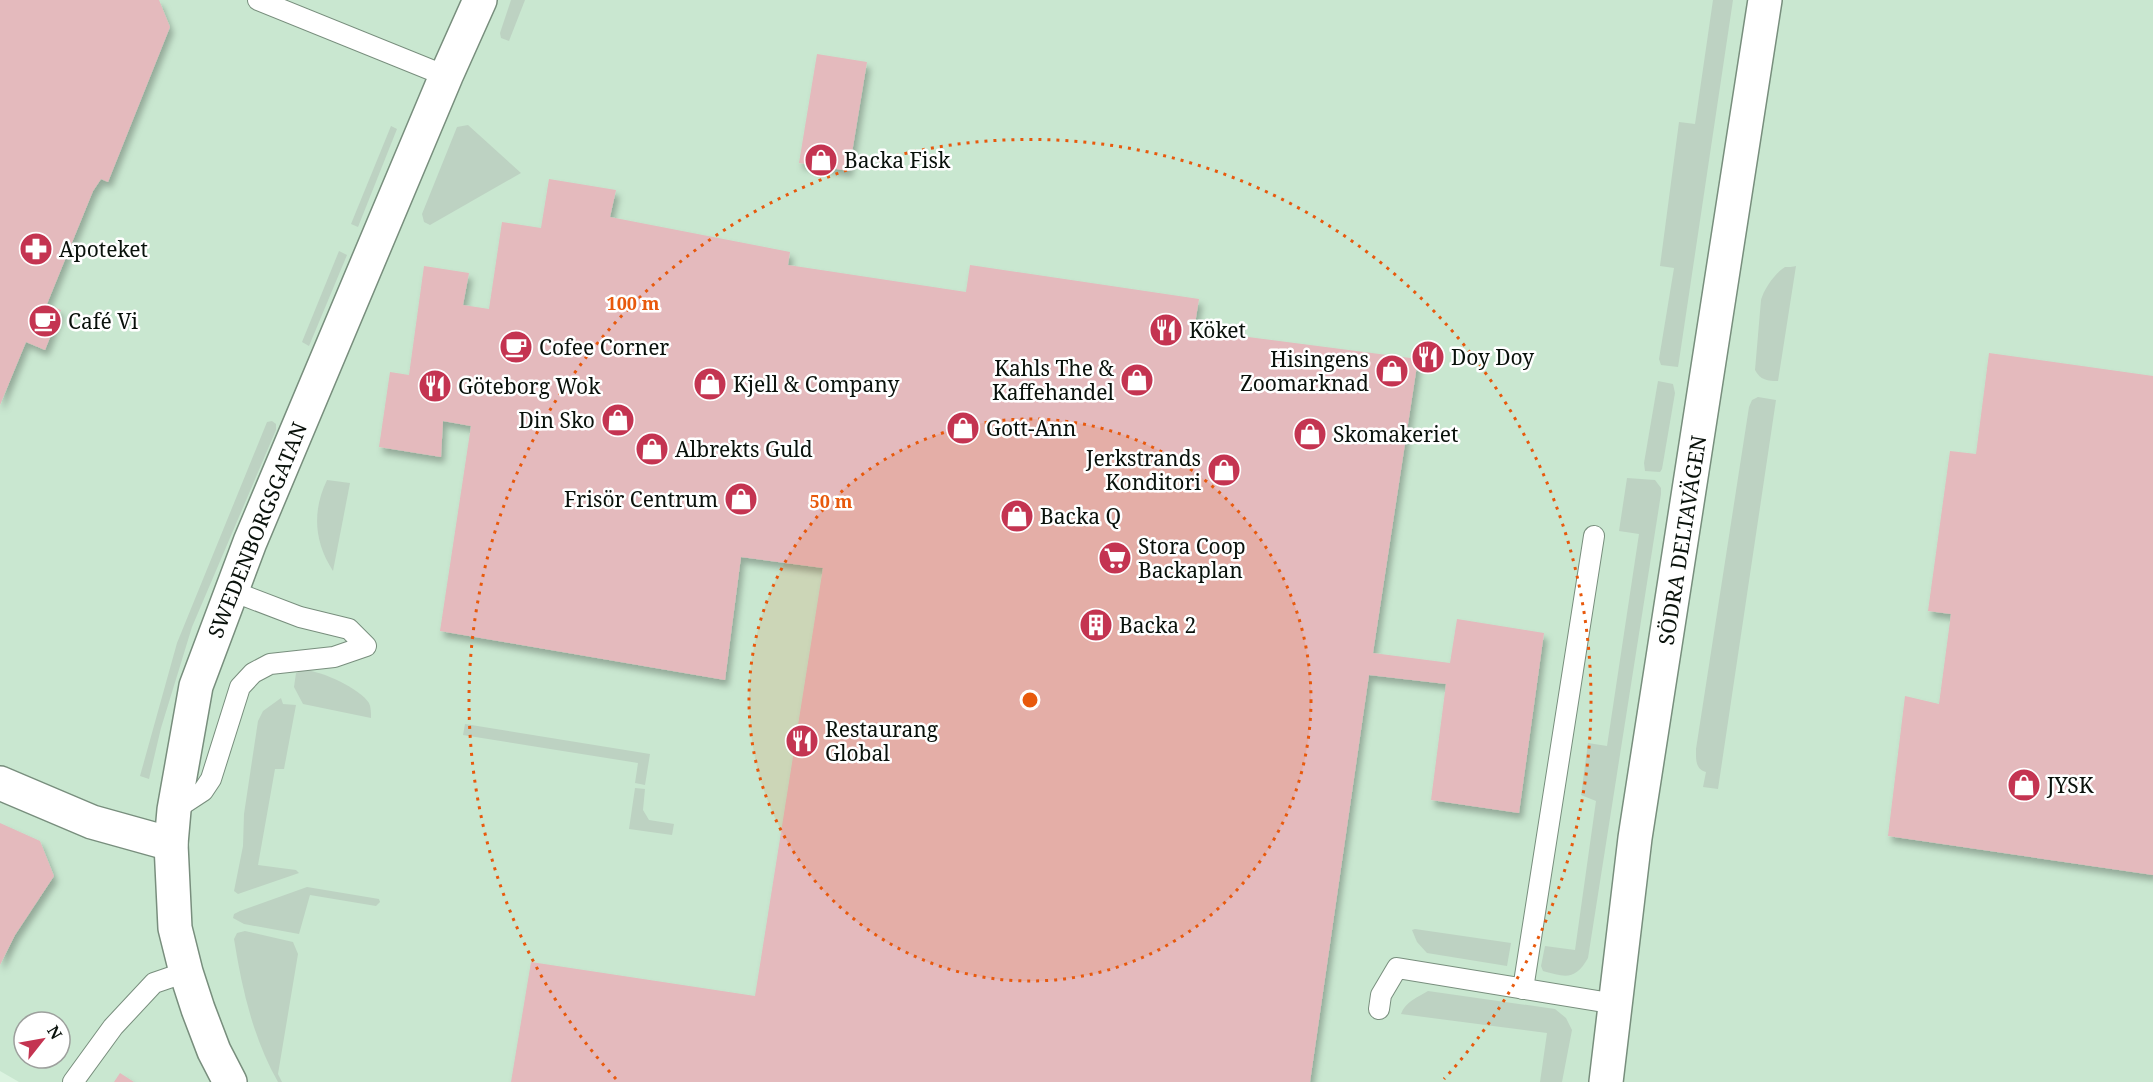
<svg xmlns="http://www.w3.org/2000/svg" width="2153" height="1082" font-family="'Noto Serif',serif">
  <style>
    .built { fill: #c9e7d0; fill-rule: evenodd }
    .green { fill: #bdd2c2 }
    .building { fill: #e4babd; filter: url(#shadow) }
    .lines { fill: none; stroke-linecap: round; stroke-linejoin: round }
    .lane-casing { stroke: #788e7d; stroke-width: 22 }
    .street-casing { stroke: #788e7d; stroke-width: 36 }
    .lane { stroke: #fff; stroke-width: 20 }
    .street { stroke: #fff; stroke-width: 33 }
    .ring { fill: none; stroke: #e8590c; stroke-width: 3; stroke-dasharray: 3 6 }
    .labels { text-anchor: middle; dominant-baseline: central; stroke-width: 5; stroke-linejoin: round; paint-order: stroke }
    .poi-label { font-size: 21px; fill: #09110b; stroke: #fff; text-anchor: start }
    .street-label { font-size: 21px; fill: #09110b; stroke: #fff }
    .centre { fill: #e8590c; stroke: #fff; stroke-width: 3 }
    .ring-label { font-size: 18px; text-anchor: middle; font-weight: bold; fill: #e8590c; stroke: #fff; stroke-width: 5; stroke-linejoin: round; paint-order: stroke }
  </style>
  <defs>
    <filter id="shadow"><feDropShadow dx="3.5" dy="6" stdDeviation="3" flood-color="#0004"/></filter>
  </defs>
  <rect width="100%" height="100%" fill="#dbf3e0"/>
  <path class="built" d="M0,0H2153V1082H19L0,1071ZM24,1022H60V1058H24Z"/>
  <g class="green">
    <polygon points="511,0 525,0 509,41 501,38 500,33"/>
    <polygon points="1713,0 1733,0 1679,361 1678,367 1661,365 1659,359 1674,268 1660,266 1679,122 1695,124"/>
    <polygon points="468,125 521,173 430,225 424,222 422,214 457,127"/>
    <polygon points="391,126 397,129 358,227 351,224"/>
    <polygon points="339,251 347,255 309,346 302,342"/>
    <path d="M1796,266L1778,381C1768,381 1760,380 1755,370L1761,300C1764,289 1775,273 1785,267C1787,267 1794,267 1796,266Z"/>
    <polygon points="1658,381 1673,384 1675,393 1662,469 1660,472 1645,471 1644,463"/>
    <path d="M1758,397L1776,400L1718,789L1703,787L1706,772C1695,769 1696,759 1696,749L1749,407L1752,400Z"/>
    <polygon points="272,421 276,424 276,430 192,627 161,728 149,779 140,776 177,643 267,422"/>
    <path d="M1627,478L1655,480L1661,488V494L1588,958C1575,981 1565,977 1543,971L1541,966L1545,946L1575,950L1596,801L1581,795L1588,743L1607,746L1639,534L1619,531Z"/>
    <path d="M327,480L350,483L333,571C314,542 312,511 327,480Z"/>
    <path d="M304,670C322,671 359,688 369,703C371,707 371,713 371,718L303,704L294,687L296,673Z"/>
    <polygon points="281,698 283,704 296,705 284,769 275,769 258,865 296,870 299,873 238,894 234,891 243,846 244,814 258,721 263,711"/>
    <polygon points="465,724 650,754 645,785 635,783 638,763 463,735"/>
    <polygon points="635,788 645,789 643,810 649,820 674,824 672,835 629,829"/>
    <polygon points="307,887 379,899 380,902 376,906 310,895 299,934 244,924 233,918 234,914 240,911"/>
    <polygon points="1415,929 1511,943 1507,966 1427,953 1417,942 1412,930"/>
    <path d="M245,931L293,942L298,954L278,1074L282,1082H292H278C253,1038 242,989 234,939L237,933Z"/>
    <path d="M1428,991L1555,1009L1566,1018L1572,1030L1562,1082H1540L1547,1033L1401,1014C1405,1002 1418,997 1428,991Z"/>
  </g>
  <g class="building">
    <polygon points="0,0 159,0 170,27 108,182 101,179 93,191 47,304 61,310 45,350 26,342 0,405"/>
    <polygon points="817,54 867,62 849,171 799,163"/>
    <polygon points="549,179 616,190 610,217 790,252 788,265 966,292 970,265 1199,299 1194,330 1418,359 1373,653 1450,663 1457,619 1544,633 1519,813 1431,800 1446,684 1369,675 1310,1082 511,1082 531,962 755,996 823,568 741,557 725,680 440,631 471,426 443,421 441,457 379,447 390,372 409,375 424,266 469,273 463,305 489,309 502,222 541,228"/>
    <polygon points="1989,353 2153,376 2153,875 1888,836 1905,696 1939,704 1951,614 1928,611 1950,451 1976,454"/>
    <polygon points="0,823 40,841 54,876 15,935 0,965"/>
    <polygon points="120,1073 134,1082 114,1082"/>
  </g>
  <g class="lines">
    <g class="lane-casing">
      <g id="lane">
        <polyline points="258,0 446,76"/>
        <polyline points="174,810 203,791 211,779 240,687 253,673 270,664 334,657 366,646 349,629 300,617 232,591"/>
        <polyline points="1523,989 1594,536"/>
        <polyline points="1379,1009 1381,995 1397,968 1616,1004"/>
        <polyline points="73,1082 113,1027 154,983 186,972"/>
      </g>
    </g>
    <g class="street-casing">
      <g id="street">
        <polyline points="0,783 92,822 171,844"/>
        <polyline points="230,1082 214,1051 198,1009 186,972 175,928 171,844 174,810 196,686 250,542 446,76 480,0"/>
        <polyline points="1606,1082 1635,838 1765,0"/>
      </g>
    </g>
    <use href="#lane" class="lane"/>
    <use href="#street" class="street"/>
  </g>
  <circle cx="1030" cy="700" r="281" fill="#e8590c" fill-opacity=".12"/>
  <g class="ring">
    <circle cx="1030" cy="700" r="281"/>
    <path d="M616 1079A561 561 0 1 1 1444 1079"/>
  </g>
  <defs>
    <g id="shop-disc" transform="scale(1.725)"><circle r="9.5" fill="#c43451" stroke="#fff"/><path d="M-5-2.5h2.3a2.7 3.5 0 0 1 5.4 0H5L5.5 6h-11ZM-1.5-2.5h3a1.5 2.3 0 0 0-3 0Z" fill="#fff"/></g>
    <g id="pharmacy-disc" transform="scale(1.725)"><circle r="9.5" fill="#c43451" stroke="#fff"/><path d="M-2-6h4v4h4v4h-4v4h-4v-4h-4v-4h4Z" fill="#fff"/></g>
    <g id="cafe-disc" transform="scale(1.725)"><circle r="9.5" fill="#c43451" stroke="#fff"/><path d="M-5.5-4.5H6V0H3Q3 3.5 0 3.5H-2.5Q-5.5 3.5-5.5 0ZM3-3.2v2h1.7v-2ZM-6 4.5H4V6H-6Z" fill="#fff"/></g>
    <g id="restaurant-disc" transform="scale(1.725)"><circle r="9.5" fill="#c43451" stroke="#fff"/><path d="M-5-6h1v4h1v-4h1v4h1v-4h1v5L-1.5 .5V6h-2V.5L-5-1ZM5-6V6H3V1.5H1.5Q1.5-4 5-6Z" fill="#fff"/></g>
    <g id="supermarket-disc" transform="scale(1.725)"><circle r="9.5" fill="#c43451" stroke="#fff"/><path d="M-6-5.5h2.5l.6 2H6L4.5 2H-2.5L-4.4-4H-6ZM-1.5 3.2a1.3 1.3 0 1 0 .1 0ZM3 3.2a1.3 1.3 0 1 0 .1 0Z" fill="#fff"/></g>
    <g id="building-disc" transform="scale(1.725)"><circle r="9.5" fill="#c43451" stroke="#fff"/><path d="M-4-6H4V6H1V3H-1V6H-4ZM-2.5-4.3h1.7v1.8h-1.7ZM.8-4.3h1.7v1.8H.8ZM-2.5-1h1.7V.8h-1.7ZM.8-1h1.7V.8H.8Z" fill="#fff"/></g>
  </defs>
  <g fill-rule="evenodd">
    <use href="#shop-disc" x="821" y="160"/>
    <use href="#pharmacy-disc" x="36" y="249"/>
    <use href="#cafe-disc" x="45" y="321"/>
    <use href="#restaurant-disc" x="1166" y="330"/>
    <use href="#cafe-disc" x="516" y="347"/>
    <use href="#restaurant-disc" x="1428" y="357"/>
    <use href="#shop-disc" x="1392" y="371"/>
    <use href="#shop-disc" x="1137" y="380"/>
    <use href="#shop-disc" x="710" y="384"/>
    <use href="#restaurant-disc" x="435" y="386"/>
    <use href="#shop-disc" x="618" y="420"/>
    <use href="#shop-disc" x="963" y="428"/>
    <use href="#shop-disc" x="1310" y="434"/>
    <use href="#shop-disc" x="652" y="449"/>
    <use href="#shop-disc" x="1224" y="470"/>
    <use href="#shop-disc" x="741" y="499"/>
    <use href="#shop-disc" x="1017" y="516"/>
    <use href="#supermarket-disc" x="1115" y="558"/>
    <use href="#building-disc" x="1096" y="625"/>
    <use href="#restaurant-disc" x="802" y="741"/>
    <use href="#shop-disc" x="2024" y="785"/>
  </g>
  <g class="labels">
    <g class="poi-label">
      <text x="844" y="160">Backa Fisk</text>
      <text x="59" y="249">Apoteket</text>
      <text x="68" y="321">Café Vi</text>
      <text x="1189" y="330">Köket</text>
      <text x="539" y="347">Cofee Corner</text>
      <text x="1451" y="357">Doy Doy</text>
      <text x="1369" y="359" text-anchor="end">Hisingens<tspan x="1369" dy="24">Zoomarknad</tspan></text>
      <text x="1114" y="368" text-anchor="end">Kahls The &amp;<tspan x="1114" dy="24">Kaffehandel</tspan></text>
      <text x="733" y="384">Kjell &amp; Company</text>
      <text x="458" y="386">Göteborg Wok</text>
      <text x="595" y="420" text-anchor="end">Din Sko</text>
      <text x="986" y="428">Gott-Ann</text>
      <text x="1333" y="434">Skomakeriet</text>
      <text x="675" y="449">Albrekts Guld</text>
      <text x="1201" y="458" text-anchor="end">Jerkstrands<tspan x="1201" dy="24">Konditori</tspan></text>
      <text x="718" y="499" text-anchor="end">Frisör Centrum</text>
      <text x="1040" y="516">Backa Q</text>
      <text x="1138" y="546">Stora Coop<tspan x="1138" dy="24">Backaplan</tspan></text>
      <text x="1119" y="625">Backa 2</text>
      <text x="825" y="729">Restaurang<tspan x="825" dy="24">Global</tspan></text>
      <text x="2047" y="785">JYSK</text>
    </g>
    <g class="street-label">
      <text transform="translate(257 530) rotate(-68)">SWEDENBORGSGATAN</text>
      <text transform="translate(1682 540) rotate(-81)">SÖDRA DELTAVÄGEN</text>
    </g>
  </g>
  <circle cx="1030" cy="700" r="9" class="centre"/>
  <g class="ring-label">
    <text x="633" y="310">100 m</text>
    <text x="831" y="508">50 m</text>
  </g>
  <g transform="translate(42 1040) rotate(59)"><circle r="28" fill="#ffffff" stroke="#9da09d" stroke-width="1.5"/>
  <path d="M0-4.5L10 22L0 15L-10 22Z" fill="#c43451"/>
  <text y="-9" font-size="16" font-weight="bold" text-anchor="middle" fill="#09110b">N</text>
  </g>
</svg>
